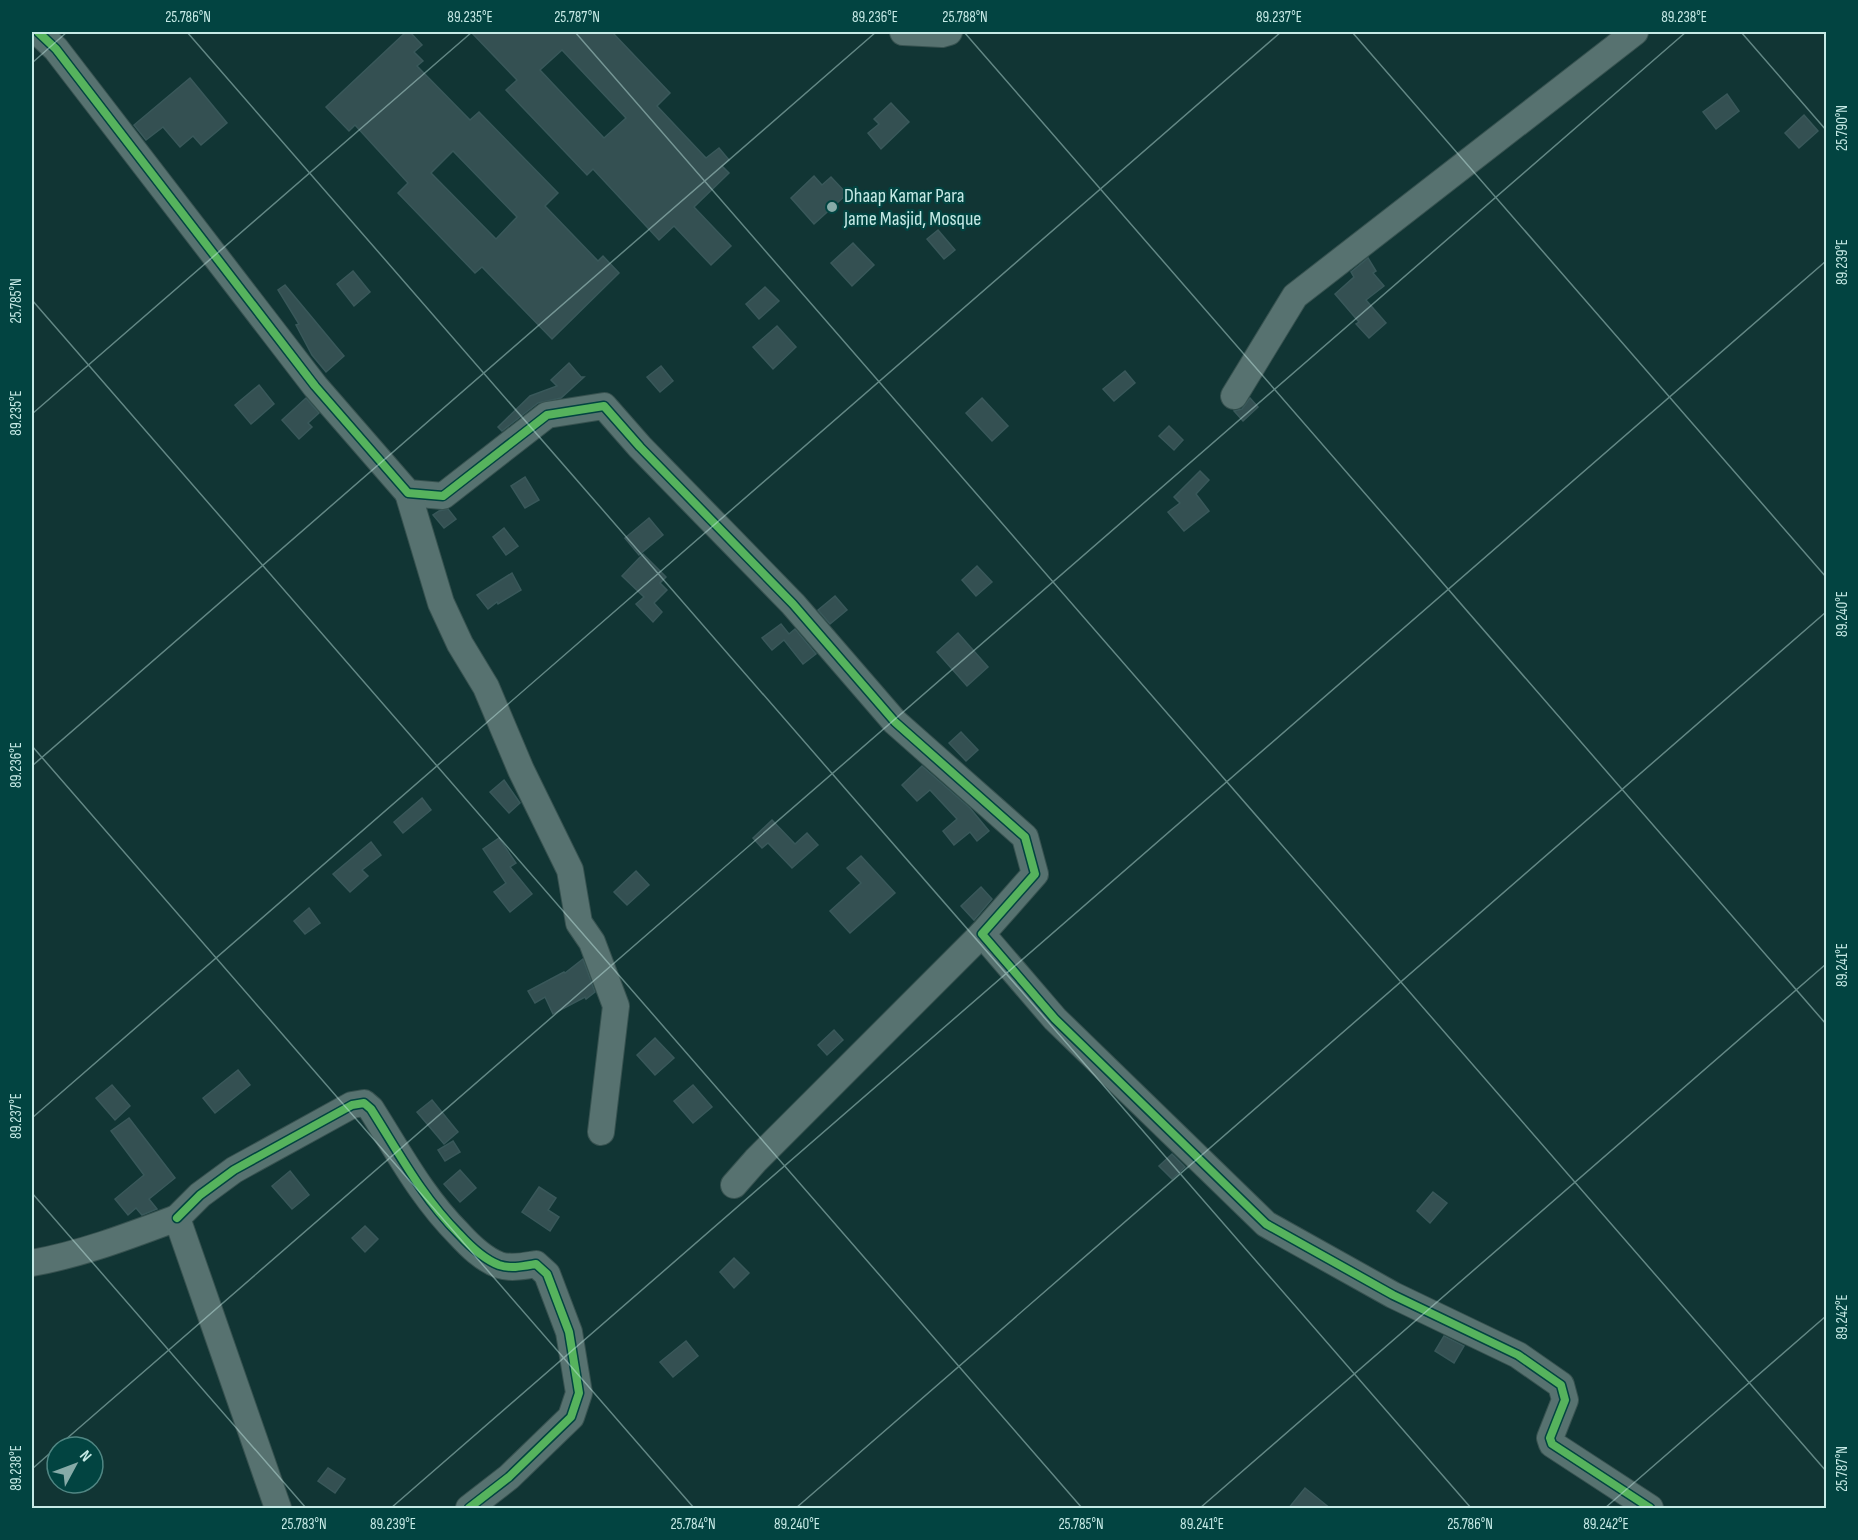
<svg xmlns="http://www.w3.org/2000/svg" width="1858" height="1540" font-family="'Sofia Sans Condensed',sans-serif">
  <style>
    .building { fill: #345052; stroke: #39585a; stroke-width: 1.5; fill-rule: evenodd }
    .lines { fill: none; stroke-linecap: round; stroke-linejoin: round }
    .minor-casing { stroke: #375250; stroke-width: 28 }
    .minor { stroke: #577270; stroke-width: 26 }
    .cycleway-casing { stroke: #024441; stroke-width: 11 }
    .cycleway { stroke: #56b35d; stroke-width: 8 }
    .ticks { fill: none; stroke: #c6eae6; stroke-width: 1.5; stroke-opacity: 0.45 }
    .poi-dot { fill: #87aba8; stroke: #024441; stroke-width: 2 }
    .labels { text-anchor: middle; dominant-baseline: central; stroke-width: 4.5; stroke-linejoin: round; paint-order: stroke }
    .poi-label { font-size: 20px; fill: #c6eae6; stroke: #024441; text-anchor: start }
    .neatline { fill: none; stroke: #c6eae6; stroke-width: 2 }
    .ticks-label { font-size: 15px; text-anchor: middle; fill: #c6eae6 }
  </style>
  <rect width="100%" height="100%" fill="#113534"/>
  <g class="building">
    <path d="M406,32H410L422,45L414,52L423,61L417,66L470,120L479,112L558,193L545,206L598,261L603,256L619,273L552,339L482,267L475,273L398,193L408,183L355,125L349,131L326,107ZM453,151L517,217L496,239L431,173Z"/>
    <path d="M471,32H612L670,93L657,106L706,158L719,148L729,160L722,166L729,173L694,207L731,246L711,265L674,226L659,240L593,169L587,175L506,90L517,80ZM562,50L626,118L604,138L540,70Z"/>
    <polygon points="190,78 227,123 201,145 193,136 180,147 163,127 146,140 134,125"/>
    <polygon points="1727,94 1739,111 1716,129 1703,112"/>
    <polygon points="891,103 909,122 881,149 868,133 879,124 874,119"/>
    <polygon points="1804,115 1818,131 1799,148 1785,133"/>
    <polygon points="814,176 822,185 831,177 847,194 814,224 791,198"/>
    <polygon points="938,230 955,250 944,259 927,239"/>
    <polygon points="853,243 874,265 852,286 831,263"/>
    <polygon points="1368,258 1376,271 1373,273 1384,286 1366,300 1386,323 1369,338 1356,324 1359,322 1335,294 1354,277 1351,272"/>
    <polygon points="353,271 370,292 354,306 337,284"/>
    <polygon points="285,285 344,356 326,372 312,355 296,325 299,324 278,290"/>
    <polygon points="765,287 779,301 759,319 746,304"/>
    <polygon points="777,326 796,347 773,369 753,347"/>
    <polygon points="569,363 581,377 584,377 561,398 538,403 502,431 498,427 530,396 557,386 551,380"/>
    <polygon points="661,366 673,381 660,392 647,377"/>
    <polygon points="1125,371 1135,383 1114,401 1103,389"/>
    <polygon points="259,385 274,404 251,424 235,405"/>
    <polygon points="306,398 319,413 308,423 312,427 299,439 282,420"/>
    <polygon points="982,398 1008,426 992,441 966,413"/>
    <polygon points="1250,398 1258,407 1243,421 1234,411 1242,409"/>
    <polygon points="1169,426 1183,440 1174,450 1159,436"/>
    <polygon points="1200,471 1209,480 1196,494 1209,511 1184,531 1168,512 1180,503 1174,497"/>
    <polygon points="525,477 539,500 525,508 511,486"/>
    <polygon points="448,509 456,519 444,528 433,515 439,511"/>
    <polygon points="649,518 663,535 639,555 625,538"/>
    <polygon points="504,528 518,546 506,555 493,537"/>
    <polygon points="643,554 666,577 660,583 667,590 654,603 662,612 653,622 636,604 644,597 622,576"/>
    <polygon points="977,566 992,582 976,596 962,580"/>
    <polygon points="512,573 521,590 498,604 497,602 488,609 477,595"/>
    <polygon points="835,596 847,610 830,624 818,610"/>
    <polygon points="781,624 789,634 795,629 816,654 803,664 784,640 772,650 762,638"/>
    <polygon points="958,633 988,667 967,686 937,652"/>
    <polygon points="961,732 978,750 966,761 949,743"/>
    <polygon points="922,766 970,808 989,831 977,841 970,832 954,845 943,831 957,819 930,790 917,801 902,785"/>
    <polygon points="504,780 520,803 509,813 490,792"/>
    <polygon points="422,798 431,810 403,833 394,822"/>
    <polygon points="772,820 795,844 807,833 818,845 792,868 768,843 762,848 753,838"/>
    <polygon points="499,838 516,863 510,867 532,894 510,912 494,892 506,883 483,849"/>
    <polygon points="371,842 381,855 362,870 368,876 350,892 333,874"/>
    <polygon points="861,856 895,893 850,933 830,911 861,883 847,868"/>
    <polygon points="636,871 649,885 627,905 614,892"/>
    <polygon points="981,887 992,899 974,920 961,906"/>
    <polygon points="309,908 320,923 305,934 294,921"/>
    <polygon points="583,959 595,992 586,999 585,997 553,1014 545,997 535,1003 528,991 564,972 565,973"/>
    <polygon points="834,1030 843,1040 827,1055 818,1045"/>
    <polygon points="655,1038 674,1058 655,1075 637,1055"/>
    <polygon points="238,1070 250,1085 215,1113 203,1098"/>
    <polygon points="112,1085 130,1106 115,1120 96,1098"/>
    <polygon points="693,1085 712,1107 693,1123 674,1101"/>
    <polygon points="432,1100 458,1132 444,1144 417,1112"/>
    <polygon points="129,1118 175,1178 149,1199 157,1209 142,1215 136,1208 128,1215 115,1199 144,1175 111,1131"/>
    <polygon points="453,1141 460,1152 445,1161 438,1150"/>
    <polygon points="1172,1154 1185,1167 1172,1179 1159,1166"/>
    <polygon points="460,1170 476,1188 460,1202 444,1184"/>
    <polygon points="290,1171 309,1195 292,1209 272,1186"/>
    <polygon points="539,1187 556,1198 548,1210 559,1217 550,1231 522,1212"/>
    <polygon points="1433,1192 1447,1203 1430,1223 1417,1211"/>
    <polygon points="365,1226 378,1239 365,1252 352,1238"/>
    <polygon points="734,1258 749,1273 734,1288 720,1272"/>
    <polygon points="1444,1336 1464,1346 1454,1363 1435,1351"/>
    <polygon points="686,1341 698,1356 673,1377 660,1362"/>
    <polygon points="328,1468 345,1479 335,1493 318,1481"/>
    <polygon points="1305,1488 1331,1509 1288,1509"/>
  </g>
  <g class="lines">
    <g class="minor-casing">
      <g id="minor">
        <polyline points="38,32 56,49 315,386 408,493 443,496 547,415 604,406 640,447 793,604 895,722 1025,837 1035,874 982,934 1055,1019 1266,1224 1393,1295 1518,1355 1561,1385 1565,1400 1550,1438 1552,1444 1650,1508"/>
        <polyline points="903,32 942,34 949,32"/>
        <polyline points="1234,396 1295,296 1635,32"/>
        <polyline points="408,493 441,603 460,644 486,687 521,770 570,870 579,923 592,942 616,1006 601,1132"/>
        <polyline points="734,1185 756,1160 982,934"/>
        <path d="M177,1218L200,1195L234,1170L352,1105L364,1103L371,1109C399,1153 422,1197 459,1234C470,1246 483,1259 499,1265C511,1269 524,1266 536,1264L547,1274L569,1332L579,1393L571,1417L509,1477L469,1508"/>
        <path d="M32,1263C82,1254 129,1236 177,1218L278,1508"/>
      </g>
    </g>
    <use href="#minor" class="minor"/>
    <g class="cycleway-casing">
      <g id="cycleway">
        <polyline points="38,32 56,49 315,386 408,493 443,496 547,415 604,406 640,447 793,604 895,722 1025,837 1035,874 982,934 1055,1019 1266,1224 1393,1295 1518,1355 1561,1385 1565,1400 1550,1438 1552,1444 1650,1508"/>
        <path d="M177,1218L200,1195L234,1170L352,1105L364,1103L371,1109C399,1153 422,1197 459,1234C470,1246 483,1259 499,1265C511,1269 524,1266 536,1264L547,1274L569,1332L579,1393L571,1417L509,1477L469,1508"/>
      </g>
    </g>
    <use href="#cycleway" class="cycleway"/>
  </g>
  <path class="ticks" d="M187,32L1471,1508M575,32L1826,1471M964,32L1826,1024M1352,32L1826,577M1741,32L1826,130M32,63L67,32M32,300L1082,1508M32,414L472,32M32,746L694,1508M32,766L876,32M32,1118L1281,32M32,1193L306,1508M57,1447L1686,32M32,1469L57,1447M391,1508L1826,261M796,1508L1826,612M1200,1508L1826,964M1605,1508L1826,1316"/>
  <circle class="poi-dot" cx="832" cy="207" r="6"/>
  <g class="labels">
    <g class="poi-label">
      <text x="844" y="196">Dhaap Kamar Para<tspan x="844" dy="23">Jame Masjid, Mosque</tspan></text>
    </g>
  </g>
  <rect width="1858" height="1540" fill="none" stroke="#024441" stroke-width="66"/>
  <g transform="translate(75 1465) rotate(49)"><circle r="28" fill="#024441" stroke="#508683" stroke-width="1.5"/>
  <path d="M0-4.5L10 22L0 15L-10 22Z" fill="#87aba8"/>
  <text y="-9" font-size="16" font-weight="bold" text-anchor="middle" fill="#c6eae6">N</text>
  </g>
  <rect x="33" y="33" width="1792" height="1474" class="neatline"/>
  <g class="ticks-label">
    <text x="188" y="22">25.786°N</text>
    <text x="470" y="22">89.235°E</text>
    <text x="577" y="22">25.787°N</text>
    <text x="875" y="22">89.236°E</text>
    <text x="965" y="22">25.788°N</text>
    <text x="1279" y="22">89.237°E</text>
    <text x="1684" y="22">89.238°E</text>
    <text transform="translate(1842 128) rotate(-90)" y="5">25.790°N</text>
    <text transform="translate(1842 262) rotate(-90)" y="5">89.239°E</text>
    <text transform="translate(16 301) rotate(-90)" y="5">25.785°N</text>
    <text transform="translate(16 413) rotate(-90)" y="5">89.235°E</text>
    <text transform="translate(1842 614) rotate(-90)" y="5">89.240°E</text>
    <text transform="translate(16 765) rotate(-90)" y="5">89.236°E</text>
    <text transform="translate(1842 965) rotate(-90)" y="5">89.241°E</text>
    <text transform="translate(16 1116) rotate(-90)" y="5">89.237°E</text>
    <text transform="translate(1842 1317) rotate(-90)" y="5">89.242°E</text>
    <text transform="translate(16 1468) rotate(-90)" y="5">89.238°E</text>
    <text transform="translate(1842 1469) rotate(-90)" y="5">25.787°N</text>
    <text x="304" y="1529">25.783°N</text>
    <text x="393" y="1529">89.239°E</text>
    <text x="693" y="1529">25.784°N</text>
    <text x="797" y="1529">89.240°E</text>
    <text x="1081" y="1529">25.785°N</text>
    <text x="1202" y="1529">89.241°E</text>
    <text x="1470" y="1529">25.786°N</text>
    <text x="1606" y="1529">89.242°E</text>
  </g>
</svg>
